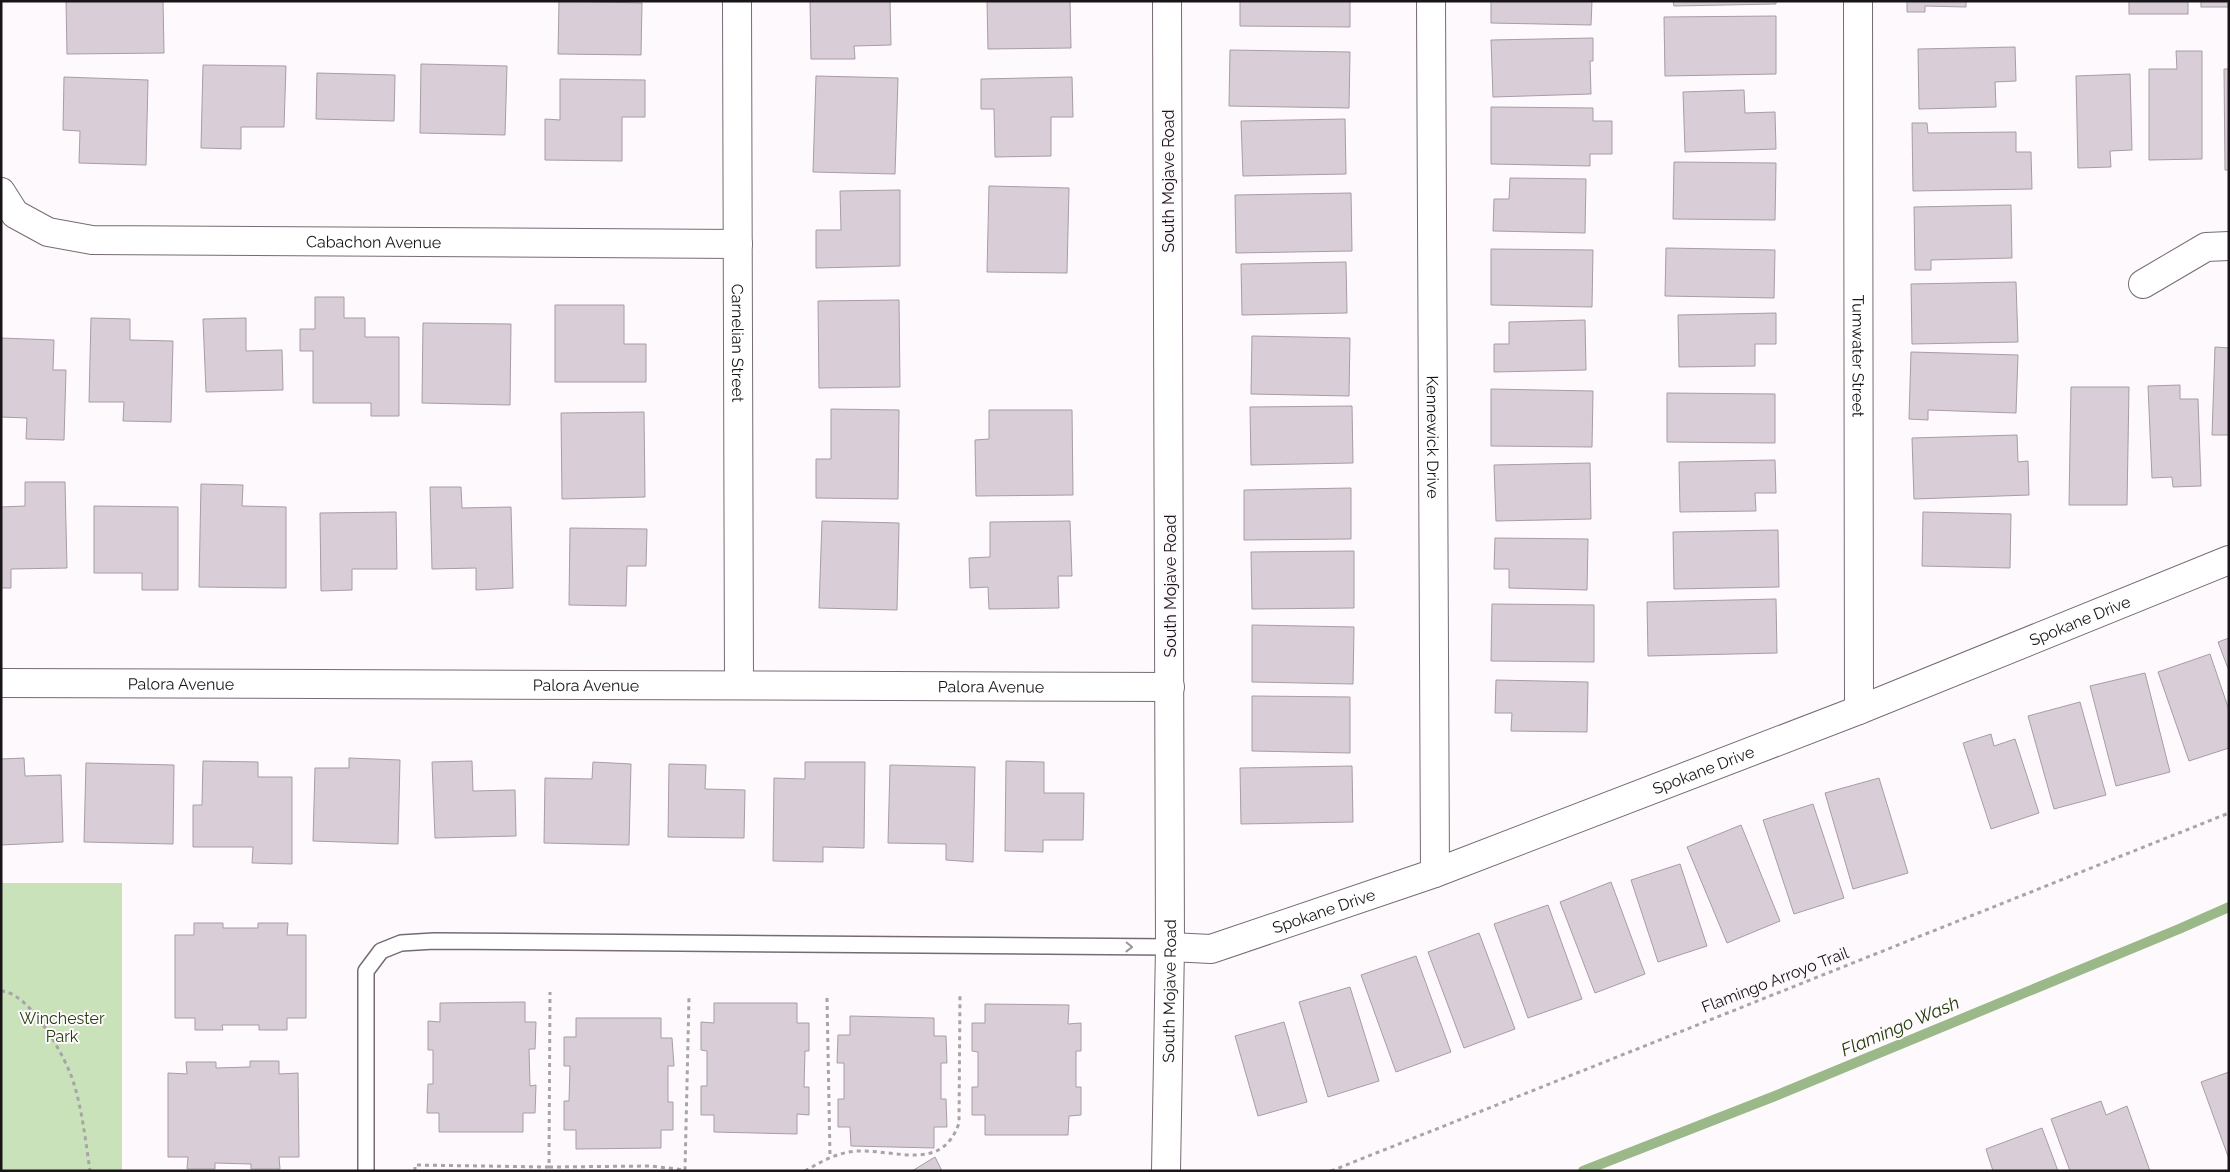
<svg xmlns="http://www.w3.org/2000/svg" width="2230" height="1172" font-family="Raleway,sans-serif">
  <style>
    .green { fill: #c9e2ba }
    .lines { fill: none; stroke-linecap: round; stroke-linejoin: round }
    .stream { stroke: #9ab888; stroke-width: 10 }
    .building { fill: #d9cdd7; stroke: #a89ca6 }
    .lane-casing { stroke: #766b75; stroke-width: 18 }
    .street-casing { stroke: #766b75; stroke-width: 30 }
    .secondary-casing { stroke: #766b75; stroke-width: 30 }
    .path { stroke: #a8a4a8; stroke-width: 3; stroke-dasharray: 4 4; stroke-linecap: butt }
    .lane { stroke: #fff; stroke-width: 15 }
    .street { stroke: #fff; stroke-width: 28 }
    .secondary { stroke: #fff; stroke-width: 28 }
    .oneway { stroke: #979597 }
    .labels { text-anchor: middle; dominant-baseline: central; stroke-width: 4; stroke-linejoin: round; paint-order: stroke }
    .street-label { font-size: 16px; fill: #181418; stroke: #fef9fd }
    .park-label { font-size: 16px; fill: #24400d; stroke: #fef9fd }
    .water-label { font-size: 18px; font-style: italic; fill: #213d09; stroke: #fef9fd }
  </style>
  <rect width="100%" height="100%" fill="#fef9fd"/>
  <rect class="green" x="1" y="883" width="121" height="288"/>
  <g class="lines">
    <polyline class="stream" points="1583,1171 1775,1096 2179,929 2229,907"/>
  </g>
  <g class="building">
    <polygon points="66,1 163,1 164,53 67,54"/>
    <polygon points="559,1 642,3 641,55 558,54"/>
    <polygon points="810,1 890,1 891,45 854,46 855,59 811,59"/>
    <polygon points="987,1 1070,1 1071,48 988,49"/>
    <polygon points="1240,1 1350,1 1350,27 1240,26"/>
    <polygon points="1491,1 1592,1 1591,25 1491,23"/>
    <polygon points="1673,1 1776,1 1776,4 1674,6"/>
    <polygon points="1907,1 1966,1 1966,7 1925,6 1925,12 1907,12"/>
    <rect x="2129" y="1" width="59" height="13"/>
    <rect x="2201" y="1" width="28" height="6"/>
    <polygon points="1776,16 1776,74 1665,76 1664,17"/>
    <polygon points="1593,38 1593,61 1590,61 1591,94 1493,97 1491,40"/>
    <polygon points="2015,47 2016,81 1995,82 1996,107 1919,109 1918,49"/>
    <polygon points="1230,50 1350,52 1349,108 1229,106"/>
    <polygon points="2176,51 2202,51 2202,159 2149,160 2149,69 2177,69"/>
    <polygon points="421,64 507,66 505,135 420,133"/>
    <polygon points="203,65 286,66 284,127 241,127 241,149 201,148"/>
    <polygon points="2224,69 2229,69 2229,170 2225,170"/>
    <polygon points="317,73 395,75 394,121 316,119"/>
    <polygon points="2130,74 2132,150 2110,151 2111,167 2078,168 2076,76"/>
    <polygon points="816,76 898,78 895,174 813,172"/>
    <polygon points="64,77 148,80 146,165 79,163 80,131 63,130"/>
    <polygon points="1072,77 1073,117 1051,117 1051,156 995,157 994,109 981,109 981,79"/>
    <polygon points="560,79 645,80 645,117 622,117 622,161 545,160 545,119 560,120"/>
    <polygon points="1744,90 1745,113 1775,112 1776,149 1685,152 1683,92"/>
    <polygon points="1491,107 1593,108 1593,121 1612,121 1612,154 1590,154 1590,166 1491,164"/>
    <polygon points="1345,119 1346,174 1243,176 1241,121"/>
    <polygon points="1912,123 1927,123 1928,133 2016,132 2016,152 2031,152 2032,189 1913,191"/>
    <polygon points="1674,162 1776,163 1775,220 1673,219"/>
    <polygon points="1510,178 1586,179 1585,233 1493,231 1494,199 1509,199"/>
    <polygon points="989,186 1069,188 1067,273 987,272"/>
    <polygon points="900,190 900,266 816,268 816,230 841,230 840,191"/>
    <polygon points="1351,193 1352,251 1236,253 1235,195"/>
    <polygon points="2011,205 2012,258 1931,260 1931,270 1915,270 1914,207"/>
    <polygon points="1666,248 1775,250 1774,298 1665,296"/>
    <polygon points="1491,249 1593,250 1592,307 1491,305"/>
    <polygon points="1346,262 1347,313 1242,315 1241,264"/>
    <polygon points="2016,282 2018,342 1912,344 1911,284"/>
    <polygon points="315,297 344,297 344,318 365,318 365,337 399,337 399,416 371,416 371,403 313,403 313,351 300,351 300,329 315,329"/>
    <polygon points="899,300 900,387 819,388 818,301"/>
    <polygon points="555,305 624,305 624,344 646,344 646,382 555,382"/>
    <polygon points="1776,313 1776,344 1755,344 1755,366 1679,367 1678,315"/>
    <polygon points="91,318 130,319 130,340 173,341 171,422 123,421 124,402 89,402"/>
    <polygon points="246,318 246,351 282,350 283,390 206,392 203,319"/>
    <polygon points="1585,320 1586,370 1494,372 1494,344 1509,344 1509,322"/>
    <polygon points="423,323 511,324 510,405 422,403"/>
    <polygon points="1252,336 1350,338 1349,396 1251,394"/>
    <polygon points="1,338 54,340 53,370 66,370 64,440 26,439 27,418 1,417"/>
    <polygon points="2215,347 2229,348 2229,435 2212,435"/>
    <polygon points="1911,352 2018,355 2016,413 1928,410 1928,420 1909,419"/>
    <polygon points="2180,385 2180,399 2198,399 2201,486 2173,487 2172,477 2152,478 2148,386"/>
    <polygon points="2071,387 2129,387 2127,505 2069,505"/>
    <polygon points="1491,389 1593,391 1592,447 1491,446"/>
    <polygon points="1667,393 1775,394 1775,443 1667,442"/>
    <polygon points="1352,406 1353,463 1251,465 1250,407"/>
    <polygon points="831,409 899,410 898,499 816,498 816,459 831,459"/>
    <polygon points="989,410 1072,410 1073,495 976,496 975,440 989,439"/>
    <polygon points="644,412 645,497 562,499 561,413"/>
    <polygon points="2017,435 2018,462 2028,461 2029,495 1914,499 1912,438"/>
    <polygon points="1775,460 1776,493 1755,493 1756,511 1680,512 1679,462"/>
    <polygon points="1590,463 1591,519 1496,521 1494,465"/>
    <polygon points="25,482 65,482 67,568 11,569 11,588 1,588 1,507 25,506"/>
    <polygon points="201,484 243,485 242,506 286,507 286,588 199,587"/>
    <polygon points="430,487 461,487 462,508 511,507 513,588 476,590 476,568 432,569"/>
    <polygon points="1351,488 1351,539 1244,540 1244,490"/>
    <polygon points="94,506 178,507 178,590 142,590 142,573 94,573"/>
    <polygon points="396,512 397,569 352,569 352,590 321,591 320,513"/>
    <polygon points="1923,512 2011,514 2010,568 1922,566"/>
    <polygon points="822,521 899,523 897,610 819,608"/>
    <polygon points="1070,521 1072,576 1058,576 1059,608 989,609 988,587 970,588 969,558 990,557 990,522"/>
    <polygon points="570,528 647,529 646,566 627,566 626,606 569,605"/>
    <polygon points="1778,530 1779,587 1674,589 1673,532"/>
    <polygon points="1495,538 1588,539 1587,590 1509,588 1509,569 1494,569"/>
    <polygon points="1354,551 1354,608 1252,609 1251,552"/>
    <polygon points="1776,599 1777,653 1648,656 1647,602"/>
    <polygon points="1492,604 1594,605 1594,662 1491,661"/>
    <polygon points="1252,625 1354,627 1353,684 1252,682"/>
    <polygon points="2229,638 2229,671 2218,642"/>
    <polygon points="2210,654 2229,710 2229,748 2189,761 2158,672"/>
    <polygon points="2145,673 2170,772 2116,786 2090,686"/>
    <polygon points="1496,680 1588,682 1587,732 1511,731 1512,713 1495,713"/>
    <polygon points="1252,696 1350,697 1350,753 1252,751"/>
    <polygon points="2080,702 2106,795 2054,809 2028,716"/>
    <polygon points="1991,734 1994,746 2015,739 2039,813 1991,829 1963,743"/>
    <polygon points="24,758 25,776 61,775 63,842 1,845 1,759"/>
    <polygon points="349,758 400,760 398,844 313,841 315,768 349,768"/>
    <polygon points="203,761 258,762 258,777 292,777 292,864 252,863 253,847 193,847 193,805 202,805"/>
    <polygon points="472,761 473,791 515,790 516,836 435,838 432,762"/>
    <polygon points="1006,761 1044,762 1044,793 1084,793 1083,840 1043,840 1043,852 1005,851"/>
    <polygon points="593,762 631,764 629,845 544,843 545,778 592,779"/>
    <polygon points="805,762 865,762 864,848 823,847 823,862 773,861 774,778 805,779"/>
    <polygon points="86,763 174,765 173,844 84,842"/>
    <polygon points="669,764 706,765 705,789 745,790 744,838 668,837"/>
    <polygon points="890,765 975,767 973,862 946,860 946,844 888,843"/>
    <polygon points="1352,766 1353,822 1241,824 1240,768"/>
    <polygon points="1879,778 1908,873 1853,889 1825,793"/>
    <polygon points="1813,804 1844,898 1794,914 1763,820"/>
    <polygon points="1741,825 1780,921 1727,943 1687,847"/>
    <polygon points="1680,864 1707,946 1658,962 1631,880"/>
    <polygon points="1611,882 1645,974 1595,993 1560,902"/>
    <polygon points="1548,905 1582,999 1528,1018 1494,924"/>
    <polygon points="194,923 223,923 223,928 258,928 258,923 288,923 287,935 306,935 306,1018 287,1018 287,1030 259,1030 259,1025 222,1025 223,1030 195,1030 195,1018 175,1018 175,935 194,935"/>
    <polygon points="1479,933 1515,1029 1464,1048 1428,952"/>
    <polygon points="1416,956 1451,1052 1396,1072 1361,975"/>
    <polygon points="1350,987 1379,1081 1328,1097 1299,1002"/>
    <polygon points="525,1002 525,1022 536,1022 535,1049 529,1049 530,1086 536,1085 535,1113 523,1113 523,1132 439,1132 439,1113 427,1113 428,1084 433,1084 433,1050 428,1050 428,1021 440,1022 440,1003"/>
    <polygon points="714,1003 797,1003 797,1023 809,1023 809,1051 805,1051 804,1087 809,1087 809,1115 797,1114 797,1134 714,1132 714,1115 701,1115 701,1086 707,1086 707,1051 701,1050 701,1022 714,1023"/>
    <polygon points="985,1004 1069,1005 1068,1024 1081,1023 1081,1051 1076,1051 1076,1087 1081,1087 1081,1115 1069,1116 1068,1135 985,1135 985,1115 972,1115 972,1087 978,1087 978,1052 972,1051 972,1023 985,1023"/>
    <polygon points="850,1016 934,1018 934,1036 946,1036 947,1063 941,1063 941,1099 946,1099 947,1127 934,1127 934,1148 851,1146 850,1127 838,1127 838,1099 844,1099 844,1063 837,1063 838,1035 850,1035"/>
    <polygon points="576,1018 661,1018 661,1038 672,1038 674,1066 668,1066 668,1102 673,1102 673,1130 661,1130 661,1148 576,1149 576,1130 564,1130 564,1101 569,1101 570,1066 564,1066 564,1037 576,1037"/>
    <polygon points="1284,1022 1307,1102 1258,1116 1235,1036"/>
    <polygon points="250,1061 279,1061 279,1074 298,1073 299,1157 279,1157 280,1169 251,1169 251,1164 215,1163 215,1169 187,1169 188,1157 168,1157 168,1073 187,1074 186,1062 216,1062 216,1068 250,1067"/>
    <polygon points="2229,1072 2229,1159 2201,1082"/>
    <polygon points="2101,1101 2106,1115 2127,1106 2150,1171 2070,1171 2051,1119"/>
    <polygon points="2042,1128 2058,1171 1993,1171 1986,1149"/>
    <polygon points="935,1157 942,1171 912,1171"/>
  </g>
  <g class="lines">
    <g class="lane-casing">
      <polyline id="lane" points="366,1171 366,971 381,951 401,943 434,941 1170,947"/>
    </g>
    <g class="street-casing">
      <g id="street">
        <path id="s1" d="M737,1L739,685"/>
        <path id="s2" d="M1431,1L1435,873"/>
        <path id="s3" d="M1858,1L1859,710"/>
        <path id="s4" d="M1,192L15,214L48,232L92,240L738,244"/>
        <polyline points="2143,284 2206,247 2229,246"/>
        <path id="s5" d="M1,683L1170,687"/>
        <path id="s6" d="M1170,947L1211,949L1435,873L1859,710L2229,560"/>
      </g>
    </g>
    <g class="secondary-casing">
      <g id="secondary">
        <path id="s7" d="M1166,1171L1170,947L1167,1"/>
      </g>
    </g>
    <g class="path">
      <path d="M1,991C30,992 67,1059 74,1084C82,1110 86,1143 90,1171"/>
      <polyline points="827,998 830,1157"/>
      <polyline points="549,1167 651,1166 685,1170 689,997"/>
      <polyline points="415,1171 415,1165 549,1167 550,992"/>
      <path d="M805,1171C822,1161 838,1152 858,1151C899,1150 942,1172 959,1123L960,993"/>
      <polyline points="1331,1171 2229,813"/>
    </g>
    <use href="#lane" class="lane"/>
    <use href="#street" class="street"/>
    <use href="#secondary" class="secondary"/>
  </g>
  <defs><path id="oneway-chevron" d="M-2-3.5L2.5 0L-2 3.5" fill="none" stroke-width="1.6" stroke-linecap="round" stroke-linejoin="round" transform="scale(1.25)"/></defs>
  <use class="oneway" href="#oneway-chevron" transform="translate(1129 947) rotate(1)"/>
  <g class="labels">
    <g class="street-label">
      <text transform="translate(1168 181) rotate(-90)">South Mojave Road</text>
      <text stroke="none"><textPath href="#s4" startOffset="390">Cabachon Avenue</textPath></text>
      <text stroke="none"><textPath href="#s1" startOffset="342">Carnelian Street</textPath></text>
      <text stroke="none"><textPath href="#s3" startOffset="355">Tumwater Street</textPath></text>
      <text stroke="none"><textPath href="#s2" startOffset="436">Kennewick Drive</textPath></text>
      <text transform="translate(1170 586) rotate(-90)">South Mojave Road</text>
      <text stroke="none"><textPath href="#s6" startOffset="970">Spokane Drive</textPath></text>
      <text stroke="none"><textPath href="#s5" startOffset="180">Palora Avenue</textPath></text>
      <text stroke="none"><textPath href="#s5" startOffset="585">Palora Avenue</textPath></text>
      <text stroke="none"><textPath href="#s5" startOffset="990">Palora Avenue</textPath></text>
      <text stroke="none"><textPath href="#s6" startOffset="565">Spokane Drive</textPath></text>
      <text stroke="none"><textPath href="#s6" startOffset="160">Spokane Drive</textPath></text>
      <text transform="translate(1775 980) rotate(-21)">Flamingo Arroyo Trail</text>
      <text stroke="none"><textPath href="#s7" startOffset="180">South Mojave Road</textPath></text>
    </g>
    <g class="park-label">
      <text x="62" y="1018">Winchester<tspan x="62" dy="18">Park</tspan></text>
    </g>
    <g class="water-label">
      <text transform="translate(1900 1026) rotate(-23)">Flamingo Wash</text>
    </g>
  </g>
  <rect width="2230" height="1172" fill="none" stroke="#181418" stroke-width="5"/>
</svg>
